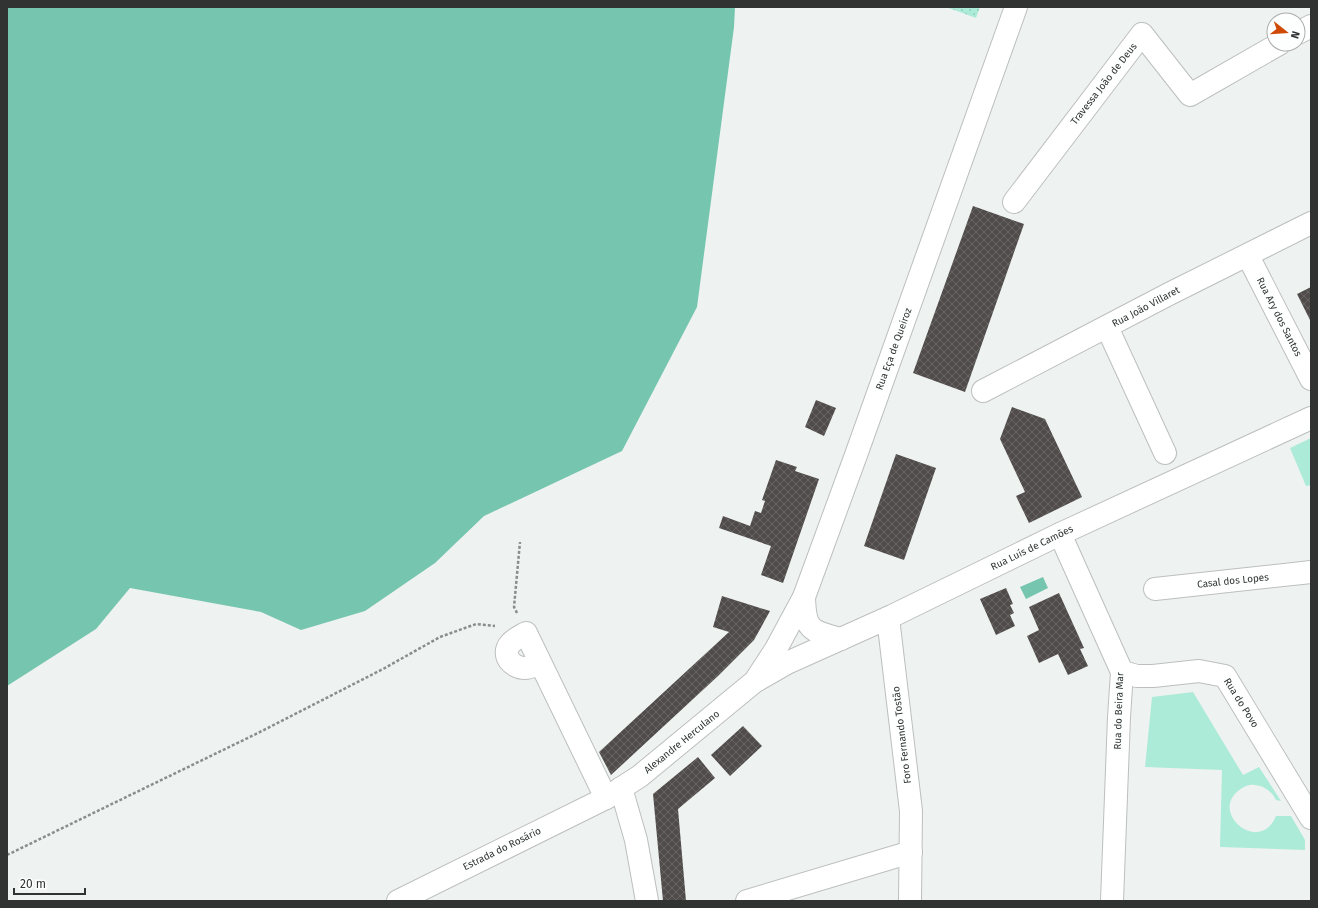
<svg xmlns="http://www.w3.org/2000/svg" width="1318" height="908" font-family="'Fira Sans',sans-serif">
  <style>
    .grass { fill: #acebd8 }
    .park { fill: url(#park-dots) }
    .water { fill: #76c5ae }
    .building { fill: url(#building-cross-hatch) }
    .lines { fill: none; stroke-linecap: round; stroke-linejoin: round }
    .minor-casing { stroke: #bcbfbe; stroke-width: 24 }
    .path { stroke: #8a8d8c; stroke-width: 2.5; stroke-dasharray: 3 2; stroke-linecap: butt }
    .minor { stroke: #fff; stroke-width: 22 }
    .labels { text-anchor: middle; dominant-baseline: central; stroke-width: 4; stroke-linejoin: round; paint-order: stroke }
    .street-label { font-size: 10px; fill: #313332; stroke: #fcfffe }
  </style>
  <defs>
    <pattern id="park-dots" width="8" height="8" patternUnits="userSpaceOnUse"><rect width="8" height="8" fill="#acebd8"/><path d="M2 2h.1M6 6h.1" fill="none" stroke="#94caba" stroke-width="1.8" stroke-linecap="round"/></pattern>
    <pattern id="building-cross-hatch" width="8" height="8" patternUnits="userSpaceOnUse"><rect width="8" height="8" fill="#504c4b"/><path d="M0 0l8 8M0 8l8-8" fill="none" stroke="#676463"/></pattern>
  </defs>
  <rect width="100%" height="100%" fill="#eef2f0"/>
  <g class="grass">
    <polygon points="1311,438 1311,485 1306,486 1290,448"/>
    <path d="M1193,692L1243,775L1259,767L1281,801L1276,800C1272,792 1265,786 1255,785C1249,784 1243,787 1238,791C1210,814 1260,855 1276,816H1291L1305,840V850L1220,847L1222,770L1145,767L1152,697Z"/>
  </g>
  <polygon class="park" points="946,7 980,7 976,18"/>
  <g class="water">
    <polygon points="7,7 735,7 734,27 697,307 622,451 484,516 435,563 365,611 301,630 261,612 130,588 96,629 7,686"/>
    <polygon points="1043,577 1048,588 1026,599 1020,587"/>
  </g>
  <g class="building">
    <polygon points="973,206 1024,224 965,392 913,373"/>
    <polygon points="1311,287 1311,322 1297,294"/>
    <polygon points="816,400 836,408 824,436 805,427"/>
    <polygon points="1012,407 1045,419 1082,497 1029,523 1016,496 1025,492 1000,439"/>
    <polygon points="896,454 936,468 904,560 864,546"/>
    <polygon points="776,460 797,467 795,471 819,479 783,583 761,575 771,546 719,528 723,516 750,526 755,511 761,513 765,501 762,500"/>
    <polygon points="1006,588 1013,604 1010,605 1014,613 1010,615 1015,626 996,635 980,599"/>
    <polygon points="1059,593 1084,648 1080,649 1088,666 1068,675 1058,654 1039,663 1027,636 1039,630 1029,607"/>
    <polygon points="722,596 770,611 754,640 718,676 611,775 599,752 729,632 713,627"/>
    <polygon points="743,726 762,746 730,776 711,755"/>
    <polygon points="698,757 715,778 678,809 686,901 663,901 653,794"/>
  </g>
  <g class="lines">
    <g class="minor-casing">
      <g id="minor">
        <polyline points="1298,33 1311,26"/>
        <polyline points="1014,202 1142,34 1190,95 1279,44"/>
        <polyline points="1248,256 1311,379"/>
        <polyline points="1107,327 1165,453"/>
        <polyline points="983,391 1169,294 1311,223"/>
        <polyline points="1060,534 1122,672 1119,717 1112,901"/>
        <polyline points="1155,589 1311,572"/>
        <path d="M804,597C805,630 810,631 841,639"/>
        <polyline points="888,618 911,811 910,901"/>
        <path d="M540,663C535,665 530,668 525,668C512,668 501,655 510,644C514,639 521,636 526,633L606,798"/>
        <polyline points="1122,672 1137,676 1153,676 1199,671 1225,676 1311,818"/>
        <polyline points="757,678 776,649 804,597 856,455 1016,7"/>
        <polyline points="621,788 636,840 647,901"/>
        <polyline points="398,901 606,798 640,776 754,682 787,663 892,616 1060,534 1311,418"/>
        <polyline points="747,901 911,852"/>
      </g>
    </g>
    <g class="path">
      <polyline points="517,613 514,607 520,542"/>
      <polyline points="7,855 258,733 383,669 440,637 476,624 495,626"/>
    </g>
    <use href="#minor" class="minor"/>
  </g>
  <g class="labels">
    <g class="street-label">
      <text transform="translate(1104 84) rotate(-52)">Travessa João de Deus</text>
      <text transform="translate(1146 307) rotate(-28)">Rua João Villaret</text>
      <text transform="translate(1279 317) rotate(63)">Rua Ary dos Santos</text>
      <text transform="translate(894 349) rotate(-70)">Rua Eça de Queiroz</text>
      <text transform="translate(1032 548) rotate(-26)">Rua Luís de Camões</text>
      <text transform="translate(1233 581) rotate(-6)">Casal dos Lopes</text>
      <text transform="translate(1241 703) rotate(58)">Rua do Povo</text>
      <text transform="translate(1119 711) rotate(-88)">Rua do Beira Mar</text>
      <text transform="translate(902 735) rotate(-97)">Foro Fernando Tostão</text>
      <text transform="translate(682 742) rotate(-39)">Alexandre Herculano</text>
      <text transform="translate(502 849) rotate(-26)">Estrada do Rosário</text>
    </g>
  </g>
  <rect width="1318" height="908" fill="none" stroke="#313332" stroke-width="16"/>
  <g transform="translate(1286 32) rotate(107)"><circle r="19" fill="#fcfffe" stroke="#abadac"/>
  <path d="M0-3L7 15L0 10L-7 15Z" fill="#cf4a05"/>
  <text y="-6" font-size="11" font-weight="bold" text-anchor="middle" fill="#313332">N</text>
  </g>
  <path d="M14 888v6h71v-6" fill="none" stroke="#313332" stroke-width="2"/>
  <text x="20" y="888" font-size="12" fill="#313332" stroke="#fcfffe" stroke-width="3" paint-order="stroke">20 m</text>
</svg>
